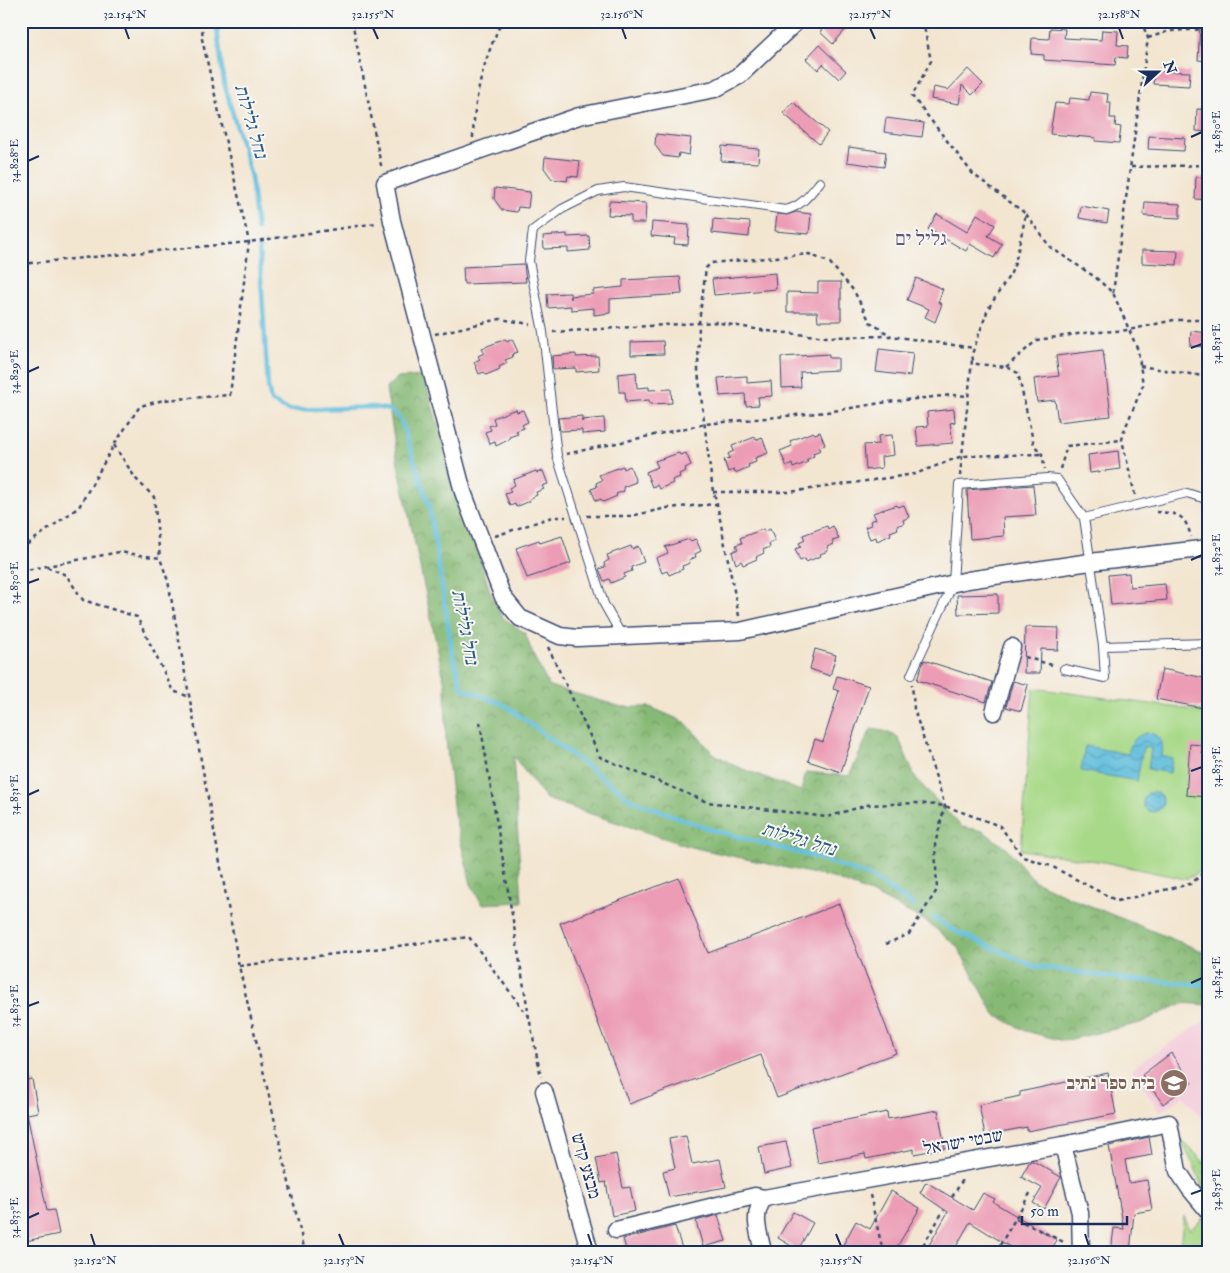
<svg xmlns="http://www.w3.org/2000/svg" width="1230" height="1273" font-family="'IM FELL Double Pica','Frank Ruhl Libre',serif">
  <style>
    .built { fill: #f4cfdc }
    .grass { fill: url(#grass-dots); stroke: #628473 }
    .forest { fill: url(#forest-crowns); stroke: #507469 }
    .park { fill: url(#park-tufts); stroke: #628473 }
    .pitch { fill: #a8d988; stroke: #628473 }
    .water { fill: url(#water-waves); stroke: #3d769e }
    .lines { fill: none; stroke-linecap: round; stroke-linejoin: round }
    .stream { stroke: #5fbddd; stroke-width: 4.5 }
    .building { fill: #ec9cb5 }
    .lane-casing { stroke: #3b4a6f; stroke-width: 10 }
    .street-casing { stroke: #3b4a6f; stroke-width: 19 }
    .path { stroke: #3b4a6f; stroke-width: 2.5; stroke-dasharray: 4 4; stroke-linecap: butt }
    .lane { stroke: #fff; stroke-width: 8 }
    .street { stroke: #fff; stroke-width: 16 }
    .ticks { fill: none; stroke: #1b2f5e; stroke-width: 2 }
    .labels { text-anchor: middle; dominant-baseline: central; stroke-width: 4; stroke-linejoin: round; paint-order: stroke }
    .education-label { font-size: 18px; font-weight: bold; fill: #785e54; stroke: #f6f6f2; text-anchor: end }
    .street-label { font-size: 18px; fill: #1b2f5e; stroke: #f6f6f2 }
    .water-label { font-size: 19px; font-style: italic; fill: #2f5a84; stroke: #f6f6f2 }
    .quarter-label { font-size: 20px; fill: #64557c; stroke: #f6f6f2 }
    .neatline { fill: none; stroke: #1b2f5e; stroke-width: 2 }
    .ticks-label { font-size: 12px; text-anchor: middle; fill: #1b2f5e }
  </style>
  <defs>
    <pattern id="grass-dots" width="8" height="8" patternUnits="userSpaceOnUse" patternTransform="scale(1.25)"><rect width="8" height="8" fill="#a8d988"/><path d="M2 2h.1M6 6h.1" fill="none" stroke="#90bb78" stroke-width="1.8" stroke-linecap="round"/></pattern>
    <pattern id="forest-crowns" width="20" height="18" patternUnits="userSpaceOnUse" patternTransform="scale(1.25)"><rect width="20" height="18" fill="#86b974"/><path d="M2 6a3 3 0 1 1 6 0M12 15a3 3 0 1 1 6 0" fill="none" stroke="#6d9762"/></pattern>
    <pattern id="park-tufts" width="24" height="20" patternUnits="userSpaceOnUse" patternTransform="scale(1.25)"><rect width="24" height="20" fill="#a8d988"/><path d="M3 7l-1-3M5 7V3M7 7l1-3M15 17l-1-3M17 17v-4M19 17l1-3" fill="none" stroke="#90bb78"/></pattern>
    <pattern id="water-waves" width="16" height="10" patternUnits="userSpaceOnUse" patternTransform="scale(1.25)"><rect width="16" height="10" fill="#5fbddd"/><path d="M0 5q4-4 8 0t8 0" fill="none" stroke="#4e9ab6"/></pattern>
  </defs>
  <rect width="100%" height="100%" fill="#f6f6f2"/>
  <filter id="ink" filterUnits="userSpaceOnUse"><feTurbulence type="fractalNoise" baseFrequency=".02" numOctaves="2"/><feDisplacementMap in="SourceGraphic" scale="10" xChannelSelector="R" yChannelSelector="G"/><feConvolveMatrix kernelMatrix="1 2 1 2 8 2 1 2 1" color-interpolation-filters="sRGB"/></filter>
  <filter id="wash" filterUnits="userSpaceOnUse"><feTurbulence type="fractalNoise" baseFrequency=".0096" numOctaves="4" result="noise"/><feDisplacementMap in="SourceGraphic" scale="20" xChannelSelector="R" yChannelSelector="G"/><feGaussianBlur stdDeviation="1.12" result="paint"/><feColorMatrix in="noise" values="0 0 0 0 0 0 0 0 0 0 0 0 0 0 0 0 0 1.4 0 .05"/><feComposite in="paint" operator="in"/></filter>
  <g filter="url(#wash)">
    <rect width="100%" height="100%" fill="#f3e6d1"/>
    <polygon class="built" points="1207,1019 1209,1019 1209,1127 1184,1096 1160,1112 1131,1069"/>
    <polygon class="grass" points="1179,1137 1209,1167 1209,1198 1204,1192 1195,1168"/>
    <polygon class="forest" points="423,376 491,595 503,618 525,633 533,655 549,686 622,707 650,707 685,722 713,753 735,766 801,791 806,772 849,776 871,729 884,731 898,737 916,779 962,827 983,831 1007,849 1035,881 1071,898 1202,951 1206,980 1209,980 1209,1005 1183,1003 1140,1023 1063,1041 1026,1031 995,1015 957,946 926,921 873,894 833,878 691,847 546,799 513,756 522,902 482,904 471,884 454,814 446,740 445,684 398,464 386,388 397,378"/>
    <polygon class="park" points="1184,1216 1190,1230 1203,1218 1209,1223 1209,1252 1179,1252"/>
    <polygon class="pitch" points="1033,688 1209,712 1209,833 1200,871 1193,876 1185,879 1104,862 1021,850"/>
    <g class="water">
      <path d="M1146,733C1160,733 1164,743 1162,756L1172,758L1170,773L1148,769L1151,748L1143,747L1137,781L1081,771L1085,746L1128,754C1131,742 1134,737 1146,733Z"/>
      <circle cx="1153" cy="802" r="10"/>
    </g>
    <g class="lines">
      <g class="stream">
        <polyline points="216,21 224,83 251,177 257,229"/>
        <path d="M259,247L268,386L271,401L288,410L372,407C387,409 392,408 401,421L429,505L453,656L462,688L505,705L632,800L709,829L814,857L871,877L915,906"/>
        <polyline points="933,917 953,930 1034,966 1124,979 1209,985"/>
      </g>
    </g>
    <g id="blocks">
      <g class="building">
        <polygon points="829,21 853,21 833,44 820,32"/>
        <polygon points="1050,28 1065,29 1064,38 1101,40 1102,30 1118,31 1117,45 1128,46 1127,58 1116,57 1115,65 1044,60 1044,55 1031,54 1032,38 1049,39"/>
        <polygon points="1200,28 1209,28 1209,61 1198,60"/>
        <polygon points="819,45 846,71 839,79 823,64 818,70 806,59"/>
        <polygon points="968,69 983,84 972,95 962,85 959,104 931,99 933,87 948,90"/>
        <polygon points="1154,71 1190,72 1189,86 1153,84"/>
        <polygon points="1090,92 1108,94 1107,102 1111,102 1110,118 1116,118 1115,126 1121,127 1119,143 1095,141 1096,138 1050,134 1055,103 1069,104 1070,98 1089,100"/>
        <polygon points="793,102 828,132 819,144 783,113"/>
        <polygon points="1197,109 1209,110 1209,132 1196,131"/>
        <polygon points="886,118 924,123 922,137 884,132"/>
        <polygon points="656,134 691,138 689,155 679,153 678,158 663,156 655,145"/>
        <polygon points="1149,136 1185,138 1184,151 1148,149"/>
        <polygon points="722,146 759,149 758,163 721,161"/>
        <polygon points="849,147 886,152 884,167 847,162"/>
        <polygon points="545,157 580,161 578,177 568,176 567,181 552,179 544,168"/>
        <polygon points="1196,177 1209,178 1209,200 1195,199"/>
        <polygon points="495,188 530,192 528,208 518,207 517,212 502,210 494,199"/>
        <polygon points="609,201 646,203 645,223 631,223 631,216 608,215"/>
        <polygon points="1145,202 1180,204 1180,218 1144,216"/>
        <polygon points="1081,206 1109,211 1107,223 1079,218"/>
        <polygon points="796,212 811,214 809,234 775,231 777,214 787,215"/>
        <polygon points="937,214 967,232 977,214 995,225 988,236 1002,244 994,258 970,244 966,251 928,229"/>
        <polygon points="713,219 750,222 749,237 712,233"/>
        <polygon points="652,222 689,225 688,245 674,244 675,238 651,236"/>
        <polygon points="567,234 567,237 589,236 590,250 568,252 568,248 544,249 543,236"/>
        <polygon points="1142,250 1178,251 1177,265 1142,263"/>
        <polygon points="524,264 526,282 464,284 463,267"/>
        <polygon points="775,273 776,289 714,295 712,279"/>
        <polygon points="680,277 682,294 610,299 610,313 594,315 594,308 571,310 571,306 548,308 547,294 570,293 571,299 571,296 593,294 593,290 623,287 623,280"/>
        <polygon points="916,278 943,289 938,302 942,304 935,322 925,317 929,309 907,300"/>
        <polygon points="818,282 841,282 841,321 818,321 817,312 787,312 787,292 818,293"/>
        <polygon points="1191,331 1209,333 1209,347 1190,346"/>
        <polygon points="506,339 507,342 512,339 518,352 512,354 513,357 505,360 507,363 499,367 500,369 486,375 484,372 479,374 474,362 480,359 478,356 484,353 482,348"/>
        <polygon points="663,341 664,354 631,355 631,342"/>
        <polygon points="879,349 913,353 910,376 876,372"/>
        <polygon points="1103,350 1111,416 1058,422 1055,400 1037,402 1034,379 1059,376 1056,356"/>
        <polygon points="576,354 576,357 598,356 599,370 576,372 576,368 553,369 552,356"/>
        <polygon points="829,354 829,358 838,358 838,370 800,372 801,387 782,388 781,357"/>
        <polygon points="636,372 637,388 649,387 649,390 671,389 672,403 650,404 649,400 626,402 625,392 619,392 618,374"/>
        <polygon points="747,376 747,383 771,381 772,396 758,397 759,405 746,406 745,394 720,396 718,378"/>
        <polygon points="516,409 517,412 523,410 528,422 522,425 524,428 516,431 518,434 509,437 510,439 496,446 495,442 490,444 485,432 491,430 489,426 495,424 493,418"/>
        <polygon points="954,409 955,422 950,423 953,443 918,446 916,427 928,426 927,412"/>
        <polygon points="582,416 582,422 582,420 604,418 605,432 582,434 582,430 560,431 558,418"/>
        <polygon points="813,432 815,434 820,432 825,445 819,447 821,450 813,453 814,456 806,460 808,462 793,468 792,464 787,467 780,451 792,446 790,441"/>
        <polygon points="892,435 894,455 881,457 882,468 866,470 864,445 879,444 878,436"/>
        <polygon points="755,437 756,440 762,437 768,453 755,458 756,462 748,465 749,467 735,473 734,470 728,472 724,460 730,458 728,454 734,451 732,446"/>
        <polygon points="1118,451 1120,469 1090,473 1088,455"/>
        <polygon points="679,453 680,455 686,453 691,465 685,468 686,471 679,474 680,477 672,480 673,483 659,489 657,485 652,487 646,472 658,467 655,461"/>
        <polygon points="623,466 624,469 630,466 636,482 623,487 624,491 616,494 617,496 603,502 601,499 596,501 591,489 597,487 596,483 602,480 599,475"/>
        <polygon points="536,471 537,473 543,471 548,484 542,486 544,489 536,492 537,495 529,499 530,501 516,507 515,504 510,506 505,494 511,492 509,488 515,485 513,480"/>
        <polygon points="1033,485 1036,515 1003,517 1004,536 970,539 967,490"/>
        <polygon points="897,505 898,507 904,505 909,517 903,520 904,523 897,526 898,529 890,532 891,535 877,541 876,537 870,539 865,527 871,525 870,521 876,519 873,513"/>
        <polygon points="827,526 828,529 833,526 839,539 832,541 834,544 827,547 828,551 820,554 821,556 806,562 805,559 800,561 795,549 801,547 799,543 805,540 803,535"/>
        <polygon points="763,529 764,531 770,529 775,541 769,544 770,547 763,550 764,553 756,557 757,559 743,565 741,561 736,564 732,552 738,549 736,545 742,543 740,538"/>
        <polygon points="562,536 571,563 527,578 516,548 539,540 540,543"/>
        <polygon points="689,539 690,541 696,539 701,551 695,554 696,557 689,560 690,563 682,566 683,569 669,575 667,571 662,573 656,558 668,553 665,547"/>
        <polygon points="631,546 632,549 638,546 644,562 631,567 632,571 624,574 625,577 611,583 609,579 604,581 599,569 605,567 604,563 609,560 607,555"/>
        <polygon points="1129,573 1130,587 1165,584 1167,600 1111,605 1108,575"/>
        <polygon points="998,594 998,613 958,614 957,595"/>
        <polygon points="1025,627 1059,628 1058,650 1041,649 1040,673 1024,673"/>
        <polygon points="815,649 836,655 830,676 810,669"/>
        <polygon points="924,660 992,682 986,702 917,680"/>
        <polygon points="1162,669 1209,679 1209,699 1205,698 1203,708 1156,699"/>
        <polygon points="837,676 869,686 841,772 808,761 815,739 823,742 839,691 833,689"/>
        <polygon points="1013,681 1028,685 1021,711 1006,707"/>
        <polygon points="1190,744 1202,745 1202,753 1209,754 1206,797 1186,795"/>
        <polygon points="679,878 708,953 839,904 896,1053 777,1098 761,1055 629,1104 560,923"/>
        <polygon points="1171,1053 1192,1083 1163,1104 1142,1075"/>
        <polygon points="1108,1073 1116,1114 1027,1131 1027,1127 985,1135 979,1105 1020,1096 1020,1092"/>
        <polygon points="32,1079 38,1112 27,1114 47,1211 54,1210 59,1234 21,1242 21,1081"/>
        <polygon points="938,1110 945,1148 914,1154 914,1149 866,1159 865,1154 818,1163 811,1127 887,1112 888,1119"/>
        <polygon points="686,1136 692,1164 720,1159 726,1187 669,1197 663,1171 675,1168 669,1139"/>
        <polygon points="1149,1137 1152,1155 1125,1160 1129,1183 1147,1180 1152,1210 1134,1213 1130,1252 1111,1252 1114,1228 1124,1229 1109,1146"/>
        <polygon points="786,1142 792,1168 764,1174 759,1147"/>
        <polygon points="616,1154 623,1188 630,1187 635,1211 612,1216 606,1182 601,1183 596,1158"/>
        <polygon points="1030,1161 1033,1161 1061,1177 1044,1209 1033,1203 1042,1188 1021,1177"/>
        <polygon points="926,1182 973,1210 983,1193 995,1199 993,1202 1057,1240 1050,1252 1018,1252 970,1222 953,1252 925,1252 948,1212 920,1193"/>
        <polygon points="891,1191 920,1208 894,1252 839,1252 856,1221 870,1229"/>
        <polygon points="793,1212 813,1223 798,1250 778,1238"/>
        <polygon points="718,1215 726,1241 703,1247 696,1221"/>
        <polygon points="675,1226 683,1252 627,1252 623,1239"/>
      </g>
    </g>
  </g>
  <g filter="url(#ink)">
    <use href="#blocks" fill-opacity="0" stroke="#3b4a6f" stroke-width="1"/>
    <g class="lines">
      <g class="lane-casing">
        <g id="lane">
          <polyline points="1084,518 1187,493 1209,500"/>
          <path d="M622,636L604,604L557,456L543,332L529,261L533,230L562,209L598,191L624,187L786,210C802,206 810,194 820,182"/>
          <polyline points="1064,669 1105,678 1103,646"/>
          <polyline points="911,675 953,584 959,485 1047,478 1057,479 1084,518 1103,646 1209,643"/>
        </g>
      </g>
      <g class="street-casing">
        <g id="street">
          <polyline points="797,21 739,76 715,89 579,116 385,183 392,221 463,492 503,597 520,618 560,636 577,638 740,631 968,580 1090,562 1209,548"/>
          <polyline points="994,712 1012,647"/>
          <polyline points="544,1091 590,1252"/>
          <polyline points="1063,1145 1080,1213 1081,1252"/>
          <polyline points="616,1230 755,1196 764,1198 1063,1145 1169,1123 1178,1171 1190,1189 1209,1212"/>
          <path d="M763,1252C759,1231 751,1217 764,1198"/>
        </g>
      </g>
      <g class="path">
        <polyline points="352,21 382,170"/>
        <polyline points="923,21 931,61 912,96 973,174 1026,214 1015,263 1011,273 988,309 972,354 973,360 977,364 1006,367 1018,373 1034,445 1042,454 1045,469"/>
        <polyline points="1148,38 1169,31 1209,29"/>
        <path d="M473,138C474,97 484,58 502,21"/>
        <polyline points="1131,167 1209,165"/>
        <polyline points="1026,214 1050,247 1095,277 1113,293 1138,350 1143,385 1124,431 1122,440 1135,495"/>
        <polyline points="21,264 249,242 377,223"/>
        <polyline points="1113,293 1148,38 1141,21"/>
        <polyline points="553,332 715,322 767,331 827,337 891,336 974,348"/>
        <polyline points="435,334 500,319 530,324"/>
        <polyline points="1140,366 1209,377"/>
        <polyline points="1006,367 1037,340 1084,333 1129,330 1174,320 1209,320"/>
        <polyline points="114,445 136,479 154,497 160,558"/>
        <polyline points="566,454 705,424 827,412 887,402 952,395 968,396"/>
        <polyline points="1060,469 1067,446 1122,440"/>
        <polyline points="960,476 972,360"/>
        <polyline points="713,492 790,492 915,474 962,456 1042,454"/>
        <path d="M1156,512C1178,513 1185,514 1191,537"/>
        <polyline points="587,516 631,516 667,508 717,504"/>
        <polyline points="495,536 552,517 566,517"/>
        <polyline points="21,549 79,507 114,445 140,406 164,400 230,395 249,242 202,39 203,21"/>
        <polyline points="47,567 66,575 83,600 137,617 173,691 190,697"/>
        <polyline points="21,571 119,552 160,558 168,581 239,966 305,1252"/>
        <polyline points="739,616 716,499 713,492 698,372 699,322 706,268 711,263 809,254 830,263 854,291 870,322 891,336"/>
        <path d="M548,647L600,757L707,802L827,817L867,805L917,803L945,806L1000,826L1023,857L1051,866L1117,901L1190,884C1198,878 1205,873 1209,863"/>
        <polyline points="1025,657 1055,666"/>
        <polyline points="480,722 529,1017 541,1077"/>
        <polyline points="886,944 909,934 937,890 935,844 945,806 914,709 912,684"/>
        <polyline points="239,966 469,937 528,1016"/>
        <polyline points="870,1195 883,1252"/>
        <polyline points="952,1197 964,1178"/>
        <polyline points="1016,1219 1066,1243"/>
        <polyline points="919,1252 944,1210"/>
        <polyline points="996,1252 1032,1190"/>
      </g>
      <use href="#lane" class="lane"/>
      <use href="#street" class="street"/>
    </g>
  </g>
  <path class="ticks" d="M125,28L129,39M373,28L378,39M622,28L626,39M870,28L875,39M1119,28L1123,39M1191,137L1202,132M28,161L39,156M1191,348L1202,344M28,372L39,367M1191,560L1202,555M28,583L39,579M1191,771L1202,767M28,795L39,790M1191,983L1202,978M28,1006L39,1002M1191,1194L1202,1190M28,1218L39,1213M91,1234L95,1246M339,1234L344,1246M588,1234L592,1246M836,1234L841,1246M1085,1234L1089,1246"/>
  <defs>
    <g id="school-disc" transform="scale(1.4375)"><circle r="9.5" fill="#8d6e63" stroke="#f6f6f2"/><path d="M0-5L7-2L0 1L-7-2ZM-4 1L0 2.5L4 1V4Q0 6-4 4Z" fill="#fff"/></g>
  </defs>
  <g fill-rule="evenodd">
    <use href="#school-disc" x="1174" y="1083"/>
  </g>
  <g class="labels">
    <g class="education-label">
      <text x="1155" y="1083">בית ספר נתיב</text>
    </g>
    <g class="street-label">
      <text transform="translate(963 1142) rotate(-10)">שבטי ישראל</text>
      <text transform="translate(586 1166) rotate(74)">מבצע קדש</text>
    </g>
    <g class="water-label">
      <text transform="translate(251 121) rotate(74)">נחל גלילות</text>
      <text transform="translate(465 627) rotate(79)">נחל גלילות</text>
      <text transform="translate(799 839) rotate(17)">נחל גלילות</text>
    </g>
    <g class="quarter-label">
      <text x="921" y="238">גליל ים</text>
    </g>
  </g>
  <rect width="1230" height="1273" fill="none" stroke="#f6f6f2" stroke-width="55"/>
  <g transform="translate(1158 72) rotate(69)" stroke="#f6f6f2" stroke-width="4" paint-order="stroke">
  <path d="M0-4L9 19L0 12L-9 19Z" fill="#1b2f5e"/>
  <text y="-8" font-size="14" font-weight="bold" text-anchor="middle" fill="#1b2f5e">N</text>
  </g>
  <path d="M1022 1216v8h105v-8" fill="none" stroke="#1b2f5e" stroke-width="2.5"/>
  <text x="1030" y="1216" font-size="15" fill="#1b2f5e" stroke="#f6f6f2" stroke-width="4" paint-order="stroke">50 m</text>
  <rect x="28" y="28" width="1174" height="1218" class="neatline"/>
  <g class="ticks-label">
    <text x="125" y="18">32.154°N</text>
    <text x="373" y="18">32.155°N</text>
    <text x="622" y="18">32.156°N</text>
    <text x="870" y="18">32.157°N</text>
    <text x="1119" y="18">32.158°N</text>
    <text transform="translate(1216 132) rotate(-90)" y="4">34.830°E</text>
    <text transform="translate(14 161) rotate(-90)" y="4">34.828°E</text>
    <text transform="translate(1216 344) rotate(-90)" y="4">34.831°E</text>
    <text transform="translate(14 372) rotate(-90)" y="4">34.829°E</text>
    <text transform="translate(1216 555) rotate(-90)" y="4">34.832°E</text>
    <text transform="translate(14 583) rotate(-90)" y="4">34.830°E</text>
    <text transform="translate(1216 767) rotate(-90)" y="4">34.833°E</text>
    <text transform="translate(14 795) rotate(-90)" y="4">34.831°E</text>
    <text transform="translate(1216 978) rotate(-90)" y="4">34.834°E</text>
    <text transform="translate(14 1006) rotate(-90)" y="4">34.832°E</text>
    <text transform="translate(1216 1190) rotate(-90)" y="4">34.835°E</text>
    <text transform="translate(14 1218) rotate(-90)" y="4">34.833°E</text>
    <text x="95" y="1264">32.152°N</text>
    <text x="344" y="1264">32.153°N</text>
    <text x="592" y="1264">32.154°N</text>
    <text x="841" y="1264">32.155°N</text>
    <text x="1089" y="1264">32.156°N</text>
  </g>
</svg>
